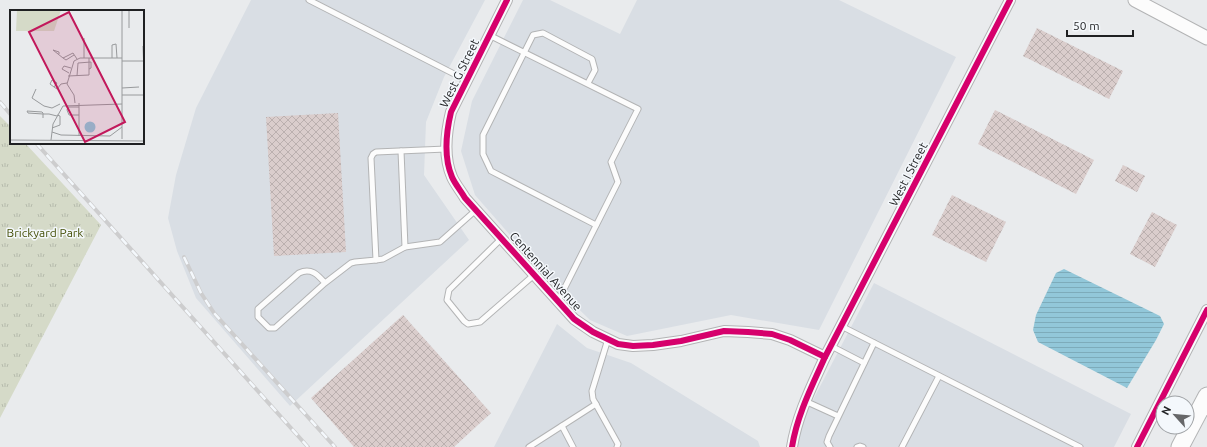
<svg xmlns="http://www.w3.org/2000/svg" width="1207" height="447" font-family="Ubuntu,sans-serif">
  <style>
    .built { fill: #d9dee4 }
    .park { fill: url(#park-tufts) }
    .water { fill: url(#water-rules) }
    .building { fill: url(#building-cross-hatch) }
    .lines { fill: none; stroke-linecap: round; stroke-linejoin: round }
    .service-casing { stroke: #b3b4b5; stroke-width: 7 }
    .minor-casing { stroke: #b3b4b5; stroke-width: 12 }
    .tertiary-casing { stroke: #b3b4b5; stroke-width: 15 }
    .trunk-casing { stroke: #b3b4b5; stroke-width: 19 }
    .service { stroke: #fcfcfc; stroke-width: 5 }
    .minor { stroke: #fcfcfc; stroke-width: 10 }
    .tertiary { stroke: #fcfcfc; stroke-width: 13 }
    .trunk { stroke: #fcfcfc; stroke-width: 17 }
    .rail-casing { stroke: #cdcdce; stroke-width: 4 }
    .rail { stroke: #f4f8fc; stroke-width: 2.5; stroke-dasharray: 8; stroke-linecap: butt }
    .cycleway-casing { stroke: #f4f8fc; stroke-width: 8 }
    .cycleway { stroke: #d6006c; stroke-width: 6 }
    .labels { text-anchor: middle; dominant-baseline: central; stroke-width: 3; stroke-linejoin: round; paint-order: stroke }
    .street-label { font-size: 12px; fill: #1f2022; stroke: #f4f8fc }
    .park-label { font-size: 12px; fill: #444f07; stroke: #f4f8fc }
    .inset-road { fill: none; stroke: #989a9c; stroke-width: 1 }
    .view { fill: #c2185b; fill-opacity: 0.15; stroke: #c2185b; stroke-width: 2 }
    .inset-edge { fill: none; stroke: #1f2022; stroke-width: 2 }
  </style>
  <defs>
    <pattern id="park-tufts" width="24" height="20" patternUnits="userSpaceOnUse"><rect width="24" height="20" fill="#d5dac8"/><path d="M3 7l-1-3M5 7V3M7 7l1-3M15 17l-1-3M17 17v-4M19 17l1-3" fill="none" stroke="#b6bbac"/></pattern>
    <pattern id="water-rules" width="6" height="5" patternUnits="userSpaceOnUse"><rect width="6" height="5" fill="#92c7d9"/><path d="M0 2.5h6" fill="none" stroke="#7dabba"/></pattern>
    <pattern id="building-cross-hatch" width="8" height="8" patternUnits="userSpaceOnUse"><rect width="8" height="8" fill="#dacdcc"/><path d="M0 0l8 8M0 8l8-8" fill="none" stroke="#bbb0af"/></pattern>
  </defs>
  <rect width="100%" height="100%" fill="#e9ebed"/>
  <g class="built">
    <polygon points="251,0 485,0 444,77 426,122 424,175 469,240 290,406 196,298 177,251 168,218 176,175 196,108"/>
    <polygon points="523,0 550,0 620,34 637,0 839,0 956,57 819,330 731,315 627,336 590,320 553,284 475,195 461,151 472,101"/>
    <polygon points="874,283 1131,414 1114,447 797,447 802,421"/>
    <polygon points="557,324 587,348 631,363 758,441 760,447 494,447"/>
  </g>
  <polygon class="park" points="0,116 11,127 11,143 25,143 101,225 0,418"/>
  <polygon class="water" points="1064,269 1160,316 1164,324 1156,340 1127,388 1038,342 1033,330 1036,315 1056,273"/>
  <g class="building">
    <polygon points="1037,28 1123,71 1109,99 1023,56"/>
    <polygon points="995,110 1094,160 1076,194 978,144"/>
    <polygon points="338,113 346,252 274,256 266,117"/>
    <polygon points="1123,165 1145,176 1137,192 1115,181"/>
    <polygon points="952,195 1006,222 986,262 932,235"/>
    <polygon points="1152,212 1177,225 1155,267 1130,254"/>
    <polygon points="403,315 491,413 454,447 354,447 311,398"/>
  </g>
  <g class="lines">
    <g class="service-casing">
      <g id="service">
        <polyline points="309,0 466,80"/>
        <polyline points="489,35 638,109 611,162 618,182 558,301"/>
        <polyline points="588,83 595,70 592,59 543,33 533,35 483,135 483,154 491,171 596,225"/>
        <polyline points="502,238 449,290 447,300 464,321 468,324 480,322 534,275"/>
        <polyline points="405,247 440,242 476,210"/>
        <polyline points="376,260 383,259 405,247 401,151"/>
        <path d="M325,283C318,275 311,267 299,273L258,309V317L269,328H275L325,283L351,263L355,262L376,260L371,158L373,154L376,152L446,149"/>
        <polyline points="841,326 1080,447"/>
        <polyline points="608,339 592,391 593,399 618,444 617,447"/>
        <polyline points="831,346 864,363"/>
        <polyline points="805,401 838,416"/>
        <polyline points="562,426 573,447"/>
        <polyline points="529,447 596,404"/>
        <polyline points="830,447 827,442 829,436 874,343"/>
        <polyline points="857,447 860,446 863,447"/>
        <polyline points="902,447 939,376"/>
      </g>
    </g>
    <g class="minor-casing">
      <g id="minor">
        <path d="M507,0L451,112C446,133 443,156 452,177C455,184 461,191 465,198L574,319L593,332L618,344L633,346L653,345L681,341L724,331L748,332L772,334L790,340L825,357"/>
        <path d="M792,447C797,415 812,386 825,357L1010,0"/>
        <polyline points="1137,447 1207,310"/>
      </g>
    </g>
    <g class="tertiary-casing">
      <polyline id="tertiary" points="1135,0 1207,38"/>
    </g>
    <g class="trunk-casing">
      <polyline id="trunk" points="1180,447 1207,396"/>
    </g>
    <use href="#service" class="service"/>
    <use href="#minor" class="minor"/>
    <use href="#tertiary" class="tertiary"/>
    <use href="#trunk" class="trunk"/>
    <g class="rail-casing">
      <g id="rail">
        <polyline points="0,102 11,115"/>
        <polyline points="36,143 308,447"/>
        <polyline points="184,257 201,293 214,313 335,447"/>
      </g>
    </g>
    <use href="#rail" class="rail"/>
    <g class="cycleway-casing">
      <g id="cycleway">
        <path d="M507,0L451,112C446,133 443,156 452,177C455,184 461,191 465,198L574,319L593,332L618,344L633,346L653,345L681,341L724,331L748,332L772,334L790,340L825,357"/>
        <path d="M792,447C797,415 812,386 825,357L1010,0"/>
        <polyline points="1137,447 1207,310"/>
      </g>
    </g>
    <use href="#cycleway" class="cycleway"/>
  </g>
  <g class="labels">
    <g class="street-label">
      <text transform="translate(459 73) rotate(-64)">West G Street</text>
      <text transform="translate(908 174) rotate(-63)">West I Street</text>
      <text transform="translate(546 271) rotate(48)">Centennial Avenue</text>
    </g>
    <g class="park-label">
      <text x="45" y="232">Brickyard Park</text>
    </g>
  </g>
  <g transform="translate(10 10)">
    <rect width="134" height="134" fill="#e9ebed"/>
    <path d="M7,0H51L44,21H6Z" fill="#d5dac8"/>
    <path d="M74.5 117a5.5 5.5 0 1 1 11 0a5.5 5.5 0 1 1-11 0Z" fill="#92c7d9"/>
    <path class="inset-road" d="M119,18V0M74,28V48M133,36L134,63M49,44V42L43,40L53,48L63,43L67,49M53,48L56,50L64,45M102,48V35L106,34L107,48M112,51H133M59,63L52,59L54,56L61,58M58,66L79,65V48M67,66L68,53L81,52V58L79,59M47,73L44,77L47,79L51,74L57,73M44,77L40,74L42,70L47,73M112,78L129,77M26,79L22,88L34,96L42,98L50,94M112,85H134M65,93L64,85L57,74L64,51L70,48H112M69,93V126M69,97H58L57,100L59,105H69M33,108V103L32,102L17,101L18,103L33,104H39L47,106M42,118L50,115V106L47,105M42,122L51,125L100,126L112,117M112,129V0M0,130L134,131M41,130L43,114L53,96L112,94"/>
    <path class="view" d="M59,2L115,112L75,132L19,22Z"/>
    <rect width="134" height="134" class="inset-edge"/>
  </g>
  <g transform="translate(1175 415) rotate(297)"><circle r="19" fill="#f4f8fc" stroke="#9fa2a5"/>
  <path d="M0-3L7 15L0 10L-7 15Z" fill="#666769"/>
  <text y="-6" font-size="11" font-weight="bold" text-anchor="middle" fill="#1f2022">N</text>
  </g>
  <path d="M1067 30v6h66v-6" fill="none" stroke="#1f2022" stroke-width="2"/>
  <text x="1073" y="30" font-size="12" fill="#1f2022" stroke="#f4f8fc" stroke-width="3" paint-order="stroke">50 m</text>
</svg>
